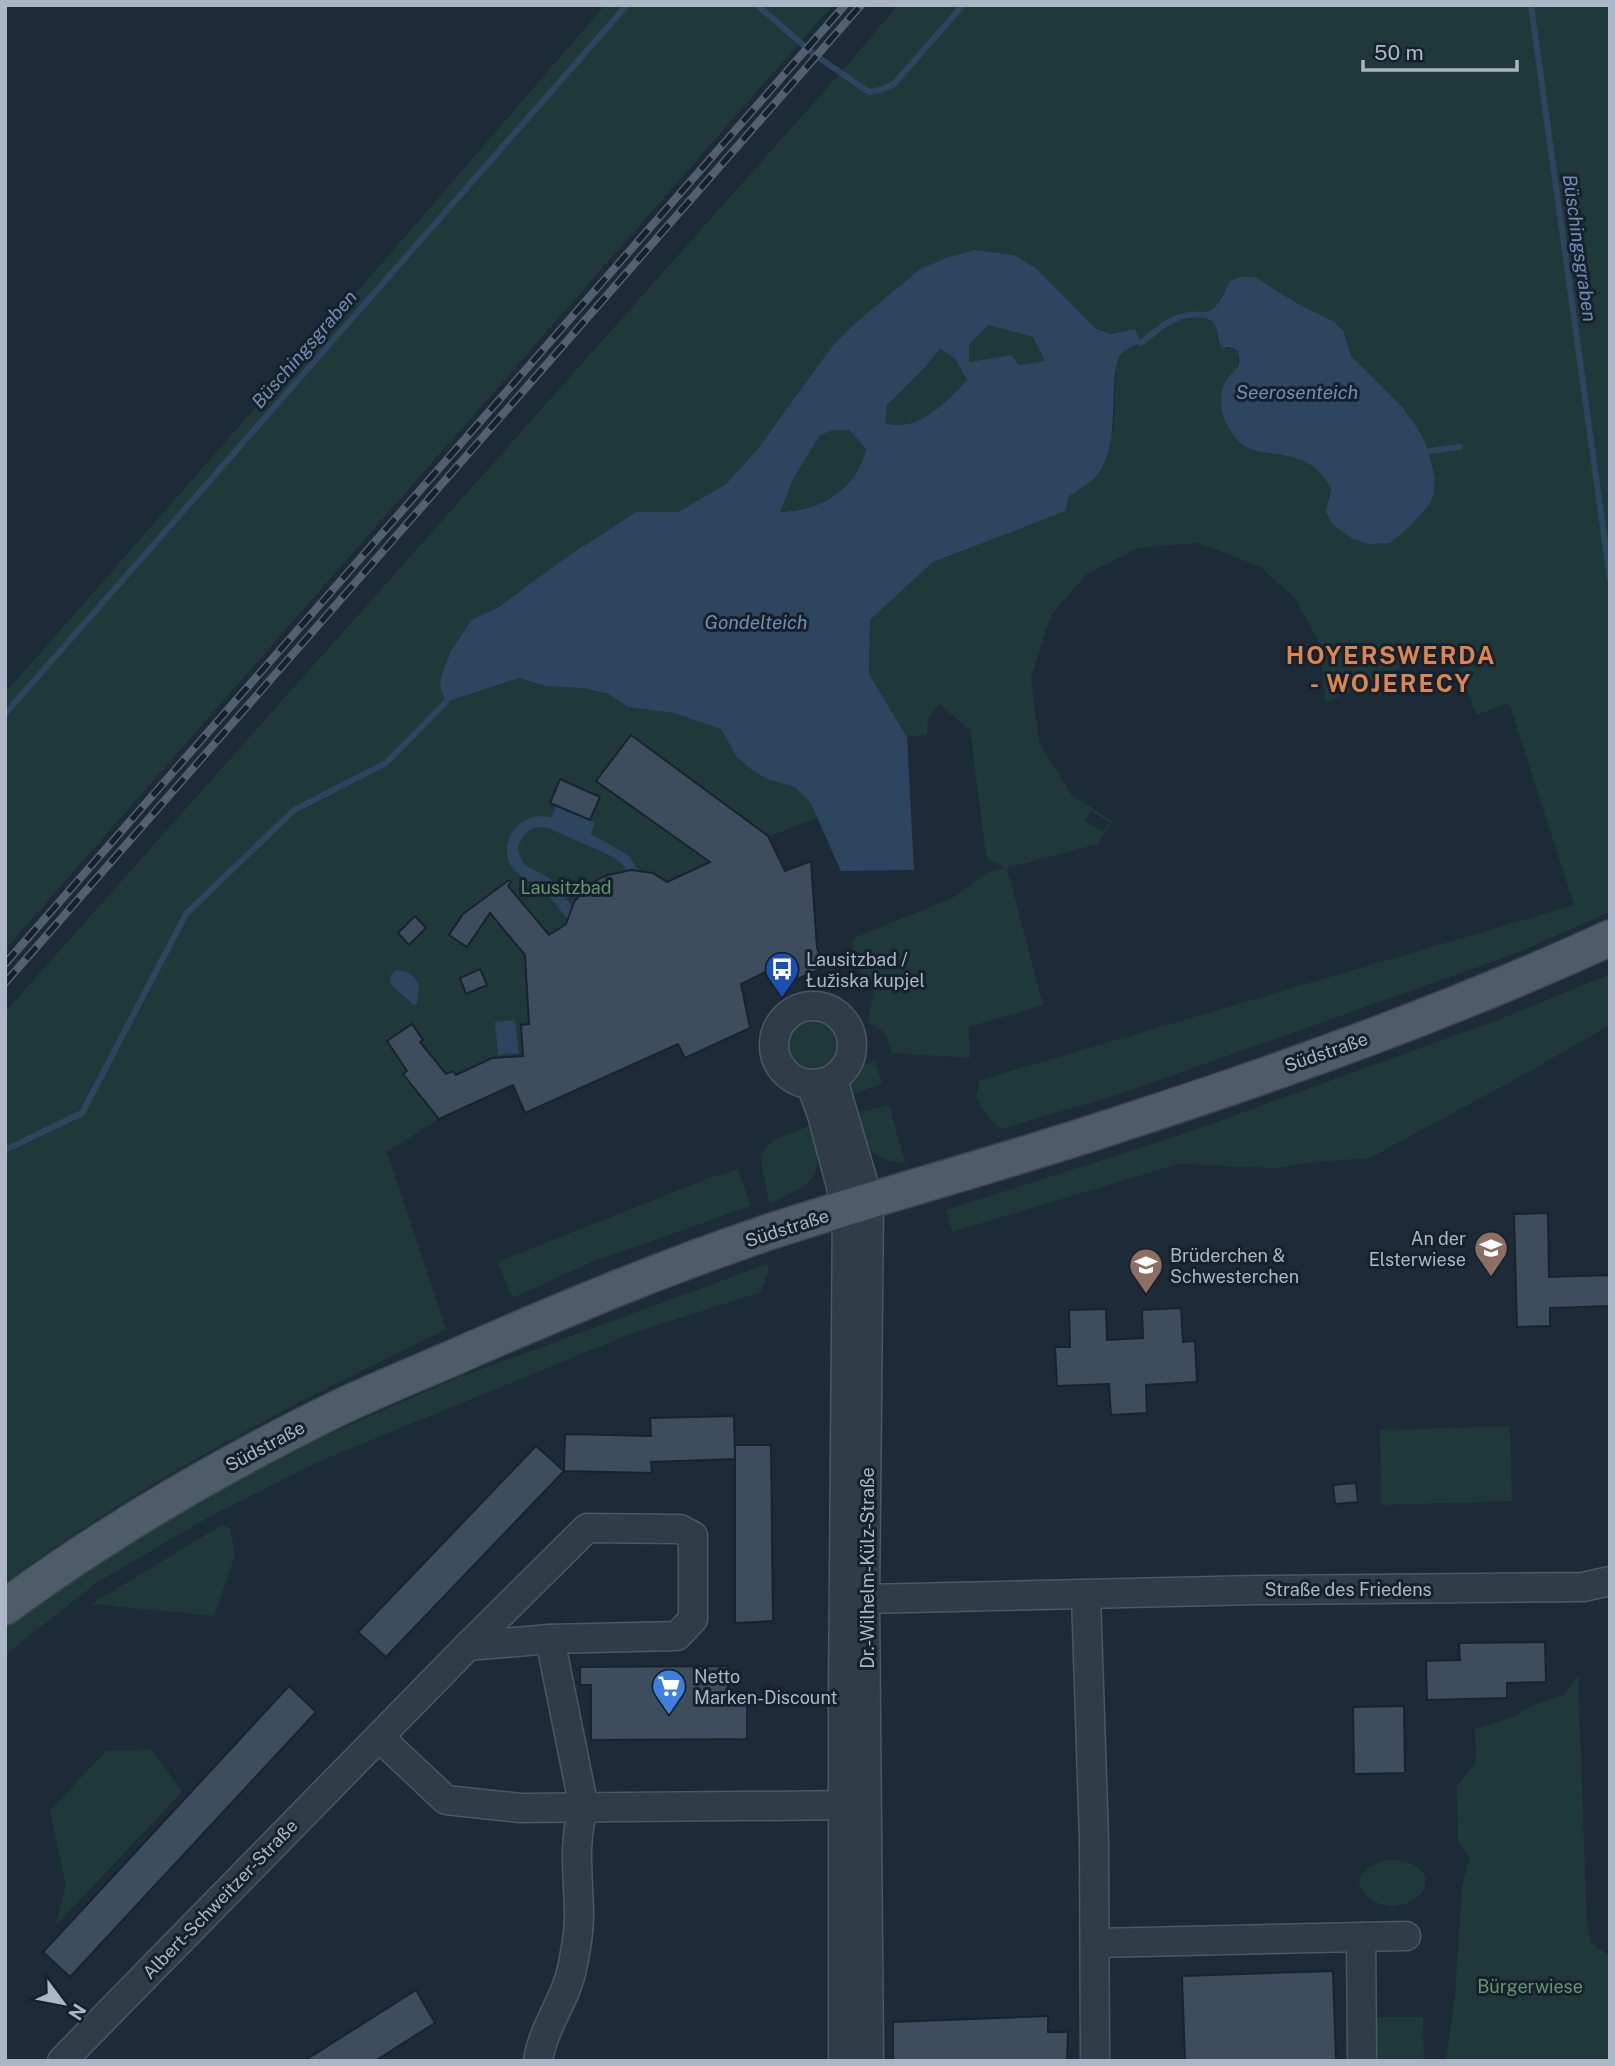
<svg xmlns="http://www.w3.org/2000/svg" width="1615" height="2066" font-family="'Public Sans',sans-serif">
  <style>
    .green { fill: #1f3839; fill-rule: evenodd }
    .water { fill: #2d455f; fill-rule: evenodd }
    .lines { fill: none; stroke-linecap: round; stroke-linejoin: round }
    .stream { stroke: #2d455f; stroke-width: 6 }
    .building { fill: #3e4d5e; stroke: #19232f; stroke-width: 2 }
    .minor-casing { stroke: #4c5764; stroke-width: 31 }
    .major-casing { stroke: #3b4552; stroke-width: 38 }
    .minor { stroke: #313c49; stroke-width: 28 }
    .major { stroke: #4e5b69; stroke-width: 35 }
    .rail-casing { stroke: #526070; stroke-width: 8 }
    .rail { stroke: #17212d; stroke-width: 5; stroke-dasharray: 16; stroke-linecap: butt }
    .labels { text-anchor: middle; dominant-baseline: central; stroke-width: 6; stroke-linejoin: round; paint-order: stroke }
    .park-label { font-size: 18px; fill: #60986a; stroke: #17212d }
    .poi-label { font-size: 18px; fill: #abb7c6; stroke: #17212d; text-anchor: start }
    .street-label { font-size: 18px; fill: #abb7c6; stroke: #17212d }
    .water-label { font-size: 19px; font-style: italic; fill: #6f8fb2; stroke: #17212d }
    .district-label { font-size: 24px; font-weight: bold; letter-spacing: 2px; fill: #de844e; stroke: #17212d }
  </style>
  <rect width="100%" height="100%" fill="#1d2a38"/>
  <g class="green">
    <polygon points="605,5 833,5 5,950 5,693 390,254"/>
    <path d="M898,5H1610V912L1512,955L1120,1094L1001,1129L989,1119L976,1097L980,1080L1574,905L1509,703L1476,715L1451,643L1326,703L1319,643L1295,598L1259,566L1197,543L1138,548L1087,574L1051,615L1031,678L1039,742L1071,794L1112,821L1098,844L1007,868L1043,1005L969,1027L970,1058L892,1053L885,1033L868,1022L875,982L852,966L854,938L954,897L989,872L1006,868L988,859L985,848L970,730L939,704L928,718L927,735L907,737L869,674L870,620L933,562L1066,511L1067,497L1098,474L1114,424L1116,364L1135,329L1111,334L1095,328L1037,269L1015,255L975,250L948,257L920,269L833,345L757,450L726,484L678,512H636L565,558L499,607L471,620L451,651L447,702L519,678L545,686L582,688L608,694L628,707L674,713L697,719L721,729L736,756L753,771L769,780L795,787L810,802L817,818L768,837L785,871L811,861L817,948L741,984L750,1028L685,1058L678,1044L525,1113L512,1085L439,1119L387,1152L446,1329C294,1403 141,1482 5,1583V1012L841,72ZM1254,277L1298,304L1335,322L1344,332L1351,356L1426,444L1435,477L1434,493L1327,499L1331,488C1324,476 1318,467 1306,460C1293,453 1276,456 1263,452C1250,449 1227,428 1223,416C1215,391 1245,374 1237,350L1222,348L1218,342L1216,324L1205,318L1218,304L1222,295ZM1091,811L1109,822L1103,832L1085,821Z"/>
    <polygon points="990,325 1034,337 1046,361 1019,365 1011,355 969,362 969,345"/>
    <path d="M940,349L955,358L968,380C948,400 918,434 885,423L886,405L926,366Z"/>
    <path d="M834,430H849L866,449C857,491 820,510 779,512L793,479L820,435Z"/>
    <polygon points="1610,974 1610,1025 1525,1074 1370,1158 1316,1162 1274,1168 1179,1164 952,1232 946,1210 1183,1134 1503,1018"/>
    <circle cx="814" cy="1044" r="26"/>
    <path d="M875,1060L882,1084L847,1096C849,1073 855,1069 875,1060Z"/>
    <path d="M889,1105L905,1163C868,1161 865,1142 852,1113Z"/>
    <path d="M811,1125C825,1179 817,1182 769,1204L760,1155L772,1141Z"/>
    <polygon points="738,1169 751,1206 592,1262 513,1298 497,1262 706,1179"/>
    <polygon points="767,1264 769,1270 761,1292 628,1335 318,1462 211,1516 98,1582 5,1655 5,1626 87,1567 201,1498 313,1441 457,1378"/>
    <polygon points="1510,1426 1512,1501 1381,1505 1380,1430"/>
    <polygon points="222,1525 230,1528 235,1556 214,1616 91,1604"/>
    <polygon points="1578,1676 1587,1924 1591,1943 1610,1956 1610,2061 1446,2061 1455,1995 1462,1886 1470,1858 1458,1840 1457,1786 1476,1762 1475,1729 1510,1718 1536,1704 1564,1695"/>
    <polygon points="151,1749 182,1792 56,1925 66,1885 50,1811 106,1751"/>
    <path d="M1388,1859C1468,1866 1402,1932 1366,1895C1348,1876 1371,1864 1388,1859Z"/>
    <polygon points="1371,2017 1423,2017 1424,2061 1372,2061"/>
  </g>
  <g class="water">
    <path d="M975,250L1015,255L1037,269L1095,328L1111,334L1135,329L1141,343C1135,345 1126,348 1122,353C1106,370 1123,442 1098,474C1091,483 1077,490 1068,497L1066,511L933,562L870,620L869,674L907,737L914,870L841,871L810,802L795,787L769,780L753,771L736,756L721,729L674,713L628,707L608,694L582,688L545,686L519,678L446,702L440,687L441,677L451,651L471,620L499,607L565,558L636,512H678L726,484L757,450L833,345L858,321L920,269L948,257ZM989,325L1033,337L1045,361L1019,365L1011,355L969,362V345ZM940,349L955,358L967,380C948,400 918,434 885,423L887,405L926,366ZM834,430H849L866,449C857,490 820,511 780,512L793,479L820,435Z"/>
    <path d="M1240,277H1255L1298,304L1335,322L1344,332L1351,356L1403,408L1418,429L1426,444L1435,477L1434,493L1430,504L1408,528L1390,543L1368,544L1352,538L1333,525L1326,512L1331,488C1315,460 1299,457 1269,453C1261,452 1250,450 1243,445C1235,440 1228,427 1224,419C1220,410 1220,390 1225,382C1233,369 1244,369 1237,350L1229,347L1222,348C1214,336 1222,323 1205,318L1206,312C1219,309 1224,292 1230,281Z"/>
    <path d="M556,806L595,822L591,834L628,855L639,871L627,870L620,862L609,855L548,828L537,827L531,829L523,836L518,847L520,857L525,865L549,878L573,907L568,920C561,912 555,902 547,894C534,880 513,878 508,858C501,832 528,810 551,818Z"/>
    <path d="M396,970C408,970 414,975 419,985L417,1003L414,1005L390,984L391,975Z"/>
    <polygon points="515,1020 519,1053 498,1055 495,1022"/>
  </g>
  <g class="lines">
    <g class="stream">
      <polyline points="757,5 815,55 869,92 880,90 894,84 963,5"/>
      <polyline points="1531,5 1610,579"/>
      <path d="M1141,343C1164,325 1174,312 1206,315"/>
      <polyline points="1429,451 1460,447"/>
      <polyline points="5,714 627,5"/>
      <polyline points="5,1150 82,1113 186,914 294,810 386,763 446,702"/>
    </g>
  </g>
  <g class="building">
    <polygon points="631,735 768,836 785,871 811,861 817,948 825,967 793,981 785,962 741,984 750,1028 685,1058 678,1044 525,1113 513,1085 439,1119 403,1074 407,1071 387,1041 412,1024 423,1040 420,1042 446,1074 453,1071 456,1075 492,1058 523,1056 521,1025 529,1024 525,955 490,913 467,947 449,935 463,914 509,880 511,882 508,886 549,935 566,924 574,902 582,893 598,879 608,875 631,870 653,873 667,882 710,862 596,781"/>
    <polygon points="560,779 600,797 590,820 550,803"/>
    <polygon points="415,916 426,928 409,945 398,933"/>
    <polygon points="480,969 487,985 466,994 460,978"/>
    <polygon points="1548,1213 1549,1277 1610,1275 1610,1306 1550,1308 1550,1326 1517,1327 1514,1214"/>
    <polygon points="1181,1308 1183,1342 1195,1341 1197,1382 1146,1385 1147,1413 1111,1415 1109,1384 1057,1386 1055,1347 1070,1347 1069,1310 1106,1309 1107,1340 1143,1338 1142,1310"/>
    <polygon points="734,1416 735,1459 651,1462 652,1473 564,1471 565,1434 651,1436 650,1418"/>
    <polygon points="735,1445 771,1445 773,1621 735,1623"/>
    <polygon points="536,1446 564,1471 386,1657 358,1632"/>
    <polygon points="1356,1483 1358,1502 1335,1504 1333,1485"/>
    <polygon points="1545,1642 1546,1682 1507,1683 1507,1698 1427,1700 1426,1661 1460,1660 1459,1643"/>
    <polygon points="728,1666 728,1692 747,1692 747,1739 591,1740 591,1685 580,1685 580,1667"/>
    <polygon points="289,1686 316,1712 70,1977 43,1952"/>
    <polygon points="1404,1706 1405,1773 1354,1774 1353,1707"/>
    <polygon points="1333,1971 1336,2061 1185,2061 1182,1976"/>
    <polygon points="416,1990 435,2023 397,2047 375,2061 304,2061"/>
    <polygon points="1048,2016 1048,2032 1068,2032 1067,2061 893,2061 893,2022"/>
  </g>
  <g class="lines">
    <g class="minor-casing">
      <g id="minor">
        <circle cx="813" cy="1045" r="39"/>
        <polyline points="833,1080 869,1202 865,1599 869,2061"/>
        <polyline points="811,1085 822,1115 847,1209 843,1694 843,2061"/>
        <polyline points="1086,1595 1094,1840 1095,2061"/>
        <polyline points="865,1599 1259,1590 1583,1587 1610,1581"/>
        <path d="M468,1646L550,1639L584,1808C572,1841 579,1881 579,1916C579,1932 576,1949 573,1964C567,1999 543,2026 538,2061"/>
        <polyline points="379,1737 446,1800 521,1808 862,1805"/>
        <polyline points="1361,1937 1362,2055"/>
        <polyline points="1096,1943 1406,1936"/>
        <polyline points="62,2061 468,1646 587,1528 680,1529 693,1536 693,1619 677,1636 550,1639"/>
      </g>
    </g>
    <g class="major-casing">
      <path id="major" d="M5,1607C104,1534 210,1472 320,1417C369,1392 422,1372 473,1349C570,1307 665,1267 766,1233C885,1194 1007,1162 1126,1122C1290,1069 1453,1010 1610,938"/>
    </g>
    <use href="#minor" class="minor"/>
    <use href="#major" class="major"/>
    <g class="rail-casing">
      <g id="rail">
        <polyline points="5,964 845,5"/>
        <polyline points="5,983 861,5"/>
      </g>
    </g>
    <use href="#rail" class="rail"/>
  </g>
  <defs>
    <g id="bus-pin" transform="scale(1.75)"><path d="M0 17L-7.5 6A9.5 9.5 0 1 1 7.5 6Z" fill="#1a4fb4" stroke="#17212d"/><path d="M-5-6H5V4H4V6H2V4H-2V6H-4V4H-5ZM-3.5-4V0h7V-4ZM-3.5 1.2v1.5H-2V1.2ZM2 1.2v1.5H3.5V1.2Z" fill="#fff"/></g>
    <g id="school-pin" transform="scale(1.75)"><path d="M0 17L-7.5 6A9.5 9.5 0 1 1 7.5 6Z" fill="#8d6e63" stroke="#17212d"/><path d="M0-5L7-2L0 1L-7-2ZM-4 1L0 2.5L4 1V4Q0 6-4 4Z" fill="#fff"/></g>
    <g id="supermarket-pin" transform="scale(1.75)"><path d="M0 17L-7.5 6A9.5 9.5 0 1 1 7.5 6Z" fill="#3f7fe0" stroke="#17212d"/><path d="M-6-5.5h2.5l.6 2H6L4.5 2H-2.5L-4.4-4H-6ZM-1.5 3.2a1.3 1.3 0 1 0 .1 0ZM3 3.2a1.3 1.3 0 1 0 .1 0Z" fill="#fff"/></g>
  </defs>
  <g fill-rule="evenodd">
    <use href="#bus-pin" x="782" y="969"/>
    <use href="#school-pin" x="1491" y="1248"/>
    <use href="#school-pin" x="1146" y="1265"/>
    <use href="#supermarket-pin" x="669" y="1686"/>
  </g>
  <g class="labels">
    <g class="park-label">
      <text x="566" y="887">Lausitzbad</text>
      <text x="1530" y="1986">Bürgerwiese</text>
    </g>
    <g class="poi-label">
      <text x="806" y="959">Lausitzbad /<tspan x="806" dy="21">Łužiska kupjel</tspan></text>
      <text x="1466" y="1238" text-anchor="end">An der<tspan x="1466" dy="21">Elsterwiese</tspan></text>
      <text x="1170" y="1255">Brüderchen &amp;<tspan x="1170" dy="21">Schwesterchen</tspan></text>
      <text x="694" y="1676">Netto<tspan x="694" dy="21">Marken-Discount</tspan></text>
    </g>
    <g class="street-label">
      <text transform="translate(1326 1052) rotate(-19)">Südstraße</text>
      <text transform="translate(787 1228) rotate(-18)">Südstraße</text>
      <text transform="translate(265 1446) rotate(-28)">Südstraße</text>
      <text transform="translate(867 1568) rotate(-90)">Dr.-Wilhelm-Külz-Straße</text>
      <text x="1348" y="1589">Straße des Friedens</text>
      <text transform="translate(220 1899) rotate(-46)">Albert-Schweitzer-Straße</text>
    </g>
    <g class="water-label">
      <text transform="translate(1580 248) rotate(82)">Büschingsgraben</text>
      <text transform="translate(304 349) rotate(-49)">Büschingsgraben</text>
      <text x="1297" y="392">Seerosenteich</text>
      <text x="756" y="622">Gondelteich</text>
    </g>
    <g class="district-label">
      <text x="1391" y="655">HOYERSWERDA<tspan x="1391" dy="28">- WOJERECY</tspan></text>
    </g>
  </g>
  <rect width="1615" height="2066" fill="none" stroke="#abb7c6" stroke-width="14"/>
  <g transform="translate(63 2003) rotate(122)" stroke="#17212d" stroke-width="5" paint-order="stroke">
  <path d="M0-5L12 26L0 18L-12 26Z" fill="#abb7c6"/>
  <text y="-10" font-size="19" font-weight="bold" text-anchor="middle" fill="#abb7c6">N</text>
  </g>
  <path d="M1363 60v10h154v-10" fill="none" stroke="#abb7c6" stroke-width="3.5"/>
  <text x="1374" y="60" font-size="21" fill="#abb7c6" stroke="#17212d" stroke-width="5" paint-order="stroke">50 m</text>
</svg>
